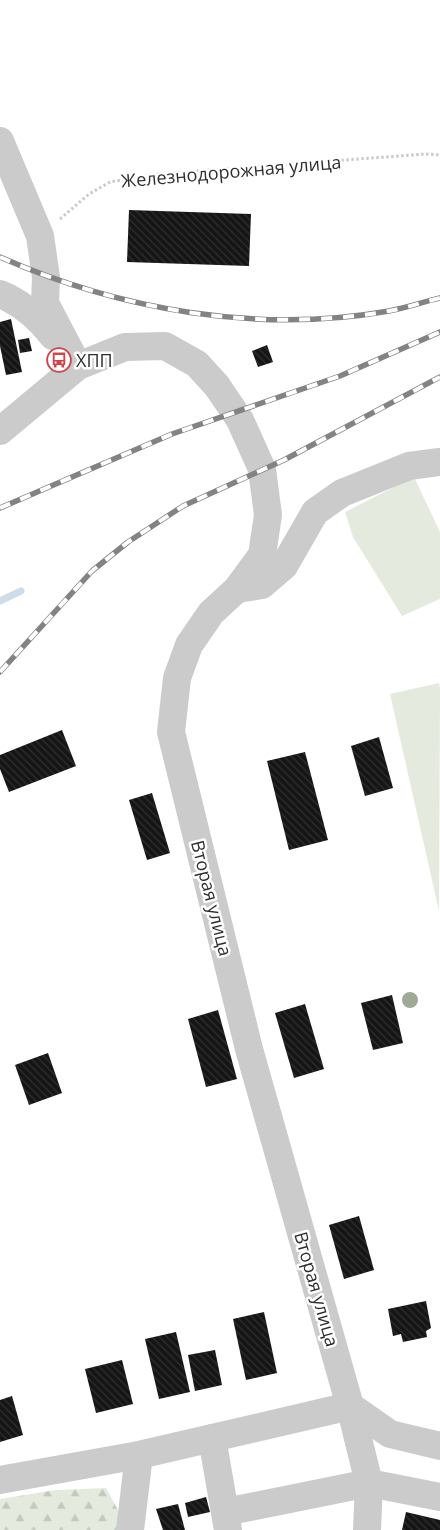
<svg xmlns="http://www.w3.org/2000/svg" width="440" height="1530" font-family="'Open Sans',sans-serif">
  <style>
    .green { fill: #e4eadd }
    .forest { fill: url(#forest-firs) }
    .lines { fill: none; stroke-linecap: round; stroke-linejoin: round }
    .stream { stroke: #ccdce8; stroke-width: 7 }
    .building { fill: url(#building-back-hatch) }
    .path { stroke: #cbcbcb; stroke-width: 3; stroke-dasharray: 2.5 2.5; stroke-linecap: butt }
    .minor { stroke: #cbcbcb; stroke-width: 28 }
    .rail-casing { stroke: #838383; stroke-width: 5.5 }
    .rail { stroke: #fff; stroke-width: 4; stroke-dasharray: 11; stroke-linecap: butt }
    .tree { fill: #9faa96 }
    .labels { text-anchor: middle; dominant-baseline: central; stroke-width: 5; stroke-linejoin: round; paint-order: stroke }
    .street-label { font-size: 18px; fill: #2e2e2e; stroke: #fff }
    .poi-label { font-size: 18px; fill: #2e2e2e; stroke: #fff; text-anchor: start }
  </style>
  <defs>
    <pattern id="forest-firs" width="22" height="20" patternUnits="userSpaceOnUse" patternTransform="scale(1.25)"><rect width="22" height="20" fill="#e4eadd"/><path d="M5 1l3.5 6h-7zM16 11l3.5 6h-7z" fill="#c4c9be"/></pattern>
    <pattern id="building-back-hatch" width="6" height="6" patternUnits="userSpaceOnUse" patternTransform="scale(1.25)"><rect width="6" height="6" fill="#151515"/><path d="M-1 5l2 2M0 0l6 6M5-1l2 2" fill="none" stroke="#2f2f2f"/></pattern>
  </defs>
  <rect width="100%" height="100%" fill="#fff"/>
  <g class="green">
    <polygon points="414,477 440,532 440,599 402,616 353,537 345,512"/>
    <polygon points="439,683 440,689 439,911 390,694"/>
  </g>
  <polygon class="forest" points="106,1488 125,1523 123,1530 0,1530 0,1499 56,1490"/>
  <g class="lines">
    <polyline class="stream" points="0,601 21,591"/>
  </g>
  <g class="building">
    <polygon points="129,210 251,214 249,266 127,262"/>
    <polygon points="11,319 22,372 6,375 0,346 0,322"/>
    <polygon points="29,338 32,351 20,353 18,340"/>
    <polygon points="267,345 273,362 258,367 252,351"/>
    <polygon points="62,730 76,766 9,792 0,769 0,755"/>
    <polygon points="379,737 393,788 365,796 351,746"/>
    <polygon points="305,752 328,840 289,850 267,761"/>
    <polygon points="152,793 170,853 147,860 129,800"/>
    <polygon points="392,995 403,1043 373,1050 361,1003"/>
    <polygon points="305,1004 324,1069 294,1078 275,1013"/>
    <polygon points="218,1010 237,1079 206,1087 188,1019"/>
    <polygon points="48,1053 62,1093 29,1105 15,1065"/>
    <polygon points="359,1216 374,1270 344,1279 329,1225"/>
    <polygon points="426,1301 431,1328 426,1331 427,1337 403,1342 401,1334 393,1336 388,1309"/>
    <polygon points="264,1312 277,1373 246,1380 233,1319"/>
    <polygon points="176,1332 190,1392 159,1399 145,1339"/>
    <polygon points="215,1350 222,1385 195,1391 188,1355"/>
    <polygon points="122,1360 133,1404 96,1413 85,1369"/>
    <polygon points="12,1396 23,1435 0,1442 0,1400"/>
    <polygon points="206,1497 210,1512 188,1517 185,1503"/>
    <polygon points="178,1504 185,1530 163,1530 156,1509"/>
    <polygon points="406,1512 440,1520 440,1530 402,1530"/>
  </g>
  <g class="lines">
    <polyline class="path" points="60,219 89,194 110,182 156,174 426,154 440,155"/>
    <g class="minor">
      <polyline points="0,141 40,236 46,277 45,303 78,366"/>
      <path d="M0,294C22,303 38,317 53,336"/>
      <polyline points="0,431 78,366 125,347 165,346 197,364 217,386 240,420 262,469 268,515 262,555 237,589 211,613 189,645 177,678 171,732 249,1049 350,1406 369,1483 367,1530"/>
      <polyline points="237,589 262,585 284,566 315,512 342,493 409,466 440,462"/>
      <polyline points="212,1438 228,1530"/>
      <polyline points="0,1480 139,1455 350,1406 390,1434 440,1446"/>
      <polyline points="225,1512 369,1483 440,1497"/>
      <polyline points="130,1530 139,1455"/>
    </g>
    <g class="rail-casing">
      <g id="rail">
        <path d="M0,257C120,310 258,334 389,311C406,308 423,302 440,298"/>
        <polyline points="0,508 172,434 340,376 440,332"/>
        <polyline points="0,672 92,571 128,542 183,506 284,460 440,377"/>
      </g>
    </g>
    <use href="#rail" class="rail"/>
  </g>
  <circle class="tree" cx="410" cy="1000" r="8"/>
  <defs>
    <g id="bus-ring" transform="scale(1.25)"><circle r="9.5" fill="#fff" stroke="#d1444a" stroke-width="1.5"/><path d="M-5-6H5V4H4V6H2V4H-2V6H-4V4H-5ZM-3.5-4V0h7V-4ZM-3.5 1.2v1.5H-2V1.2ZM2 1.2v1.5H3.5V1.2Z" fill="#d1444a"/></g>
  </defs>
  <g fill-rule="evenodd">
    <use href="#bus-ring" x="59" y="360"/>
  </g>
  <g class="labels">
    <g class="street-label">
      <text transform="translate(231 171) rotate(-5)">Железнодорожная улица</text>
      <text transform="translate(212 898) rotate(76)">Вторая улица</text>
      <text transform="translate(317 1289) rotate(74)">Вторая улица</text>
    </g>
    <g class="poi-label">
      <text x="76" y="360">ХПП</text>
    </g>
  </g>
</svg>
